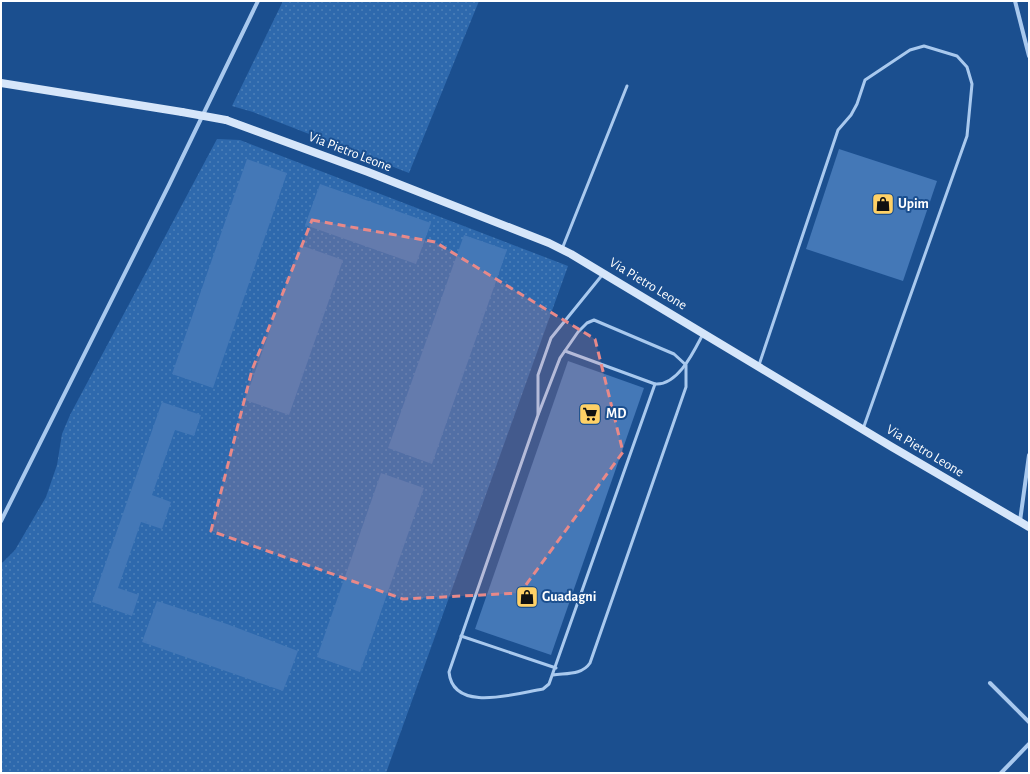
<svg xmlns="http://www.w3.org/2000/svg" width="1030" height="774" font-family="'Alegreya Sans',sans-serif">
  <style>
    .grass { fill: url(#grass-dots) }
    .building { fill: #4478b7 }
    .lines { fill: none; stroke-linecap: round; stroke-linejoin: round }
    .lane { stroke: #a9c9ee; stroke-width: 3 }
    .street { stroke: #a9c9ee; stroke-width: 4 }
    .secondary { stroke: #d6e6fa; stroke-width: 8 }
    .secondary-bridge { stroke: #d6e6fa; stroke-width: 8 }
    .marked { fill: #e88989; fill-opacity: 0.2; stroke: #e88989; stroke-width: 3; stroke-dasharray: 8 5; stroke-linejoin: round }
    .labels { text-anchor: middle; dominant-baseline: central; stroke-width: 4; stroke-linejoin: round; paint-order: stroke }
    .street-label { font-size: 14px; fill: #fff; stroke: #1b4f8f }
    .poi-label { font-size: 14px; font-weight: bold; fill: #fff; stroke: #1b4f8f; text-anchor: start }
  </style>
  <defs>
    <pattern id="grass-dots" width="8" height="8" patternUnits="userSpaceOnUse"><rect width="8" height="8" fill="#2e69ad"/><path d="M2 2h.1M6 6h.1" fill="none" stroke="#4d80b9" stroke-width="1.8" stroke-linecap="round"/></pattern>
  </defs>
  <rect width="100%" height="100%" fill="#1b4f8f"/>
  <g class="grass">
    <polygon points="283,1 479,1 409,173 253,112 232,106"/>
    <polygon points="217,139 240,140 568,266 386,773 1,773 1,564 15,550 46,497 57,465 62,434 70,415"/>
  </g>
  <g class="building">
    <polygon points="839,149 937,181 903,281 806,249"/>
    <polygon points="247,159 287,173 213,388 172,374"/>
    <polygon points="320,184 431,223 416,264 305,225"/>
    <polygon points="464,235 507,250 432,464 388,448"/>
    <polygon points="300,245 343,260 289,415 245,400"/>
    <polygon points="568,361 644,388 551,655 475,629"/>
    <polygon points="162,402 201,415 194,436 175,430 152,495 171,502 162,529 141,522 118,588 139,595 132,616 92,602"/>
    <polygon points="381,473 424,488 360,672 317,657"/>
    <polygon points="157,601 227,624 298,651 283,691 142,642"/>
  </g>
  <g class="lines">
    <g class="lane">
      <polyline points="562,249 627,86"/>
      <path d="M565,351L655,384C678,386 694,351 703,334"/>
      <polyline points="759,365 838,130 851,115 857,104 865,80 910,50 924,46 957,56 967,67 972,84 967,136 863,429"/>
      <polyline points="538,414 538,375 551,338 603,274"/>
      <polyline points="461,636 556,668"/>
      <path d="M553,675C567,673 582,675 590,663L686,387V365L674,354L594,320L587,323L578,332L560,358L538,415L449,672C453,714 517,693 543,689L549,684L655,384"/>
    </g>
    <g class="street">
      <polyline points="1015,1 1029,56"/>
      <polyline points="1,521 169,185 258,1"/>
      <polyline points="1020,521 1029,455"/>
      <polyline points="990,683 1029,722"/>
      <polyline points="1001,773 1029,744"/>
    </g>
    <g class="secondary">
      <polyline points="1,83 182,112"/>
      <polyline points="226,120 368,172 549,243 571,254 892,447 1029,527"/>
    </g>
    <polyline class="secondary-bridge" points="182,112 226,120"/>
  </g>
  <path class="marked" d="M312,220L435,242L595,339L623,452L520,593L403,599L211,531L252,370Z"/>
  <defs>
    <g id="shop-square" transform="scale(1.15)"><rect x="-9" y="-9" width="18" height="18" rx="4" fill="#ffd166" stroke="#1b4f8f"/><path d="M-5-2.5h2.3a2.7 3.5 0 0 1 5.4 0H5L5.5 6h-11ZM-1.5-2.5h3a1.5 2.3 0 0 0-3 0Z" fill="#111"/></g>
    <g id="supermarket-square" transform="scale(1.15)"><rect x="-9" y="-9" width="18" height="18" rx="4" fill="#ffd166" stroke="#1b4f8f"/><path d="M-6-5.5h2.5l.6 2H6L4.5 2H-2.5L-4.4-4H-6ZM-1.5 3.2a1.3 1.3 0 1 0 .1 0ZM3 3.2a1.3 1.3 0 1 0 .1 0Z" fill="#111"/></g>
  </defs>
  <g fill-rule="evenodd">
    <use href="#shop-square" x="883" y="204"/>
    <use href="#supermarket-square" x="590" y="414"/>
    <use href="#shop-square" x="527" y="597"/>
  </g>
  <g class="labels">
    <g class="street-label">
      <text transform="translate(350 152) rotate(21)">Via Pietro Leone</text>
      <text transform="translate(648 284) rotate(31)">Via Pietro Leone</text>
      <text transform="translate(925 451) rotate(31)">Via Pietro Leone</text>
    </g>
    <g class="poi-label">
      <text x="898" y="204">Upim</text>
      <text x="606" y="414">MD</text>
      <text x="542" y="597">Guadagni</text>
    </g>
  </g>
  <rect width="1030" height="774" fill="none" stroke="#ffffff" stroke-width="4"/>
</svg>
